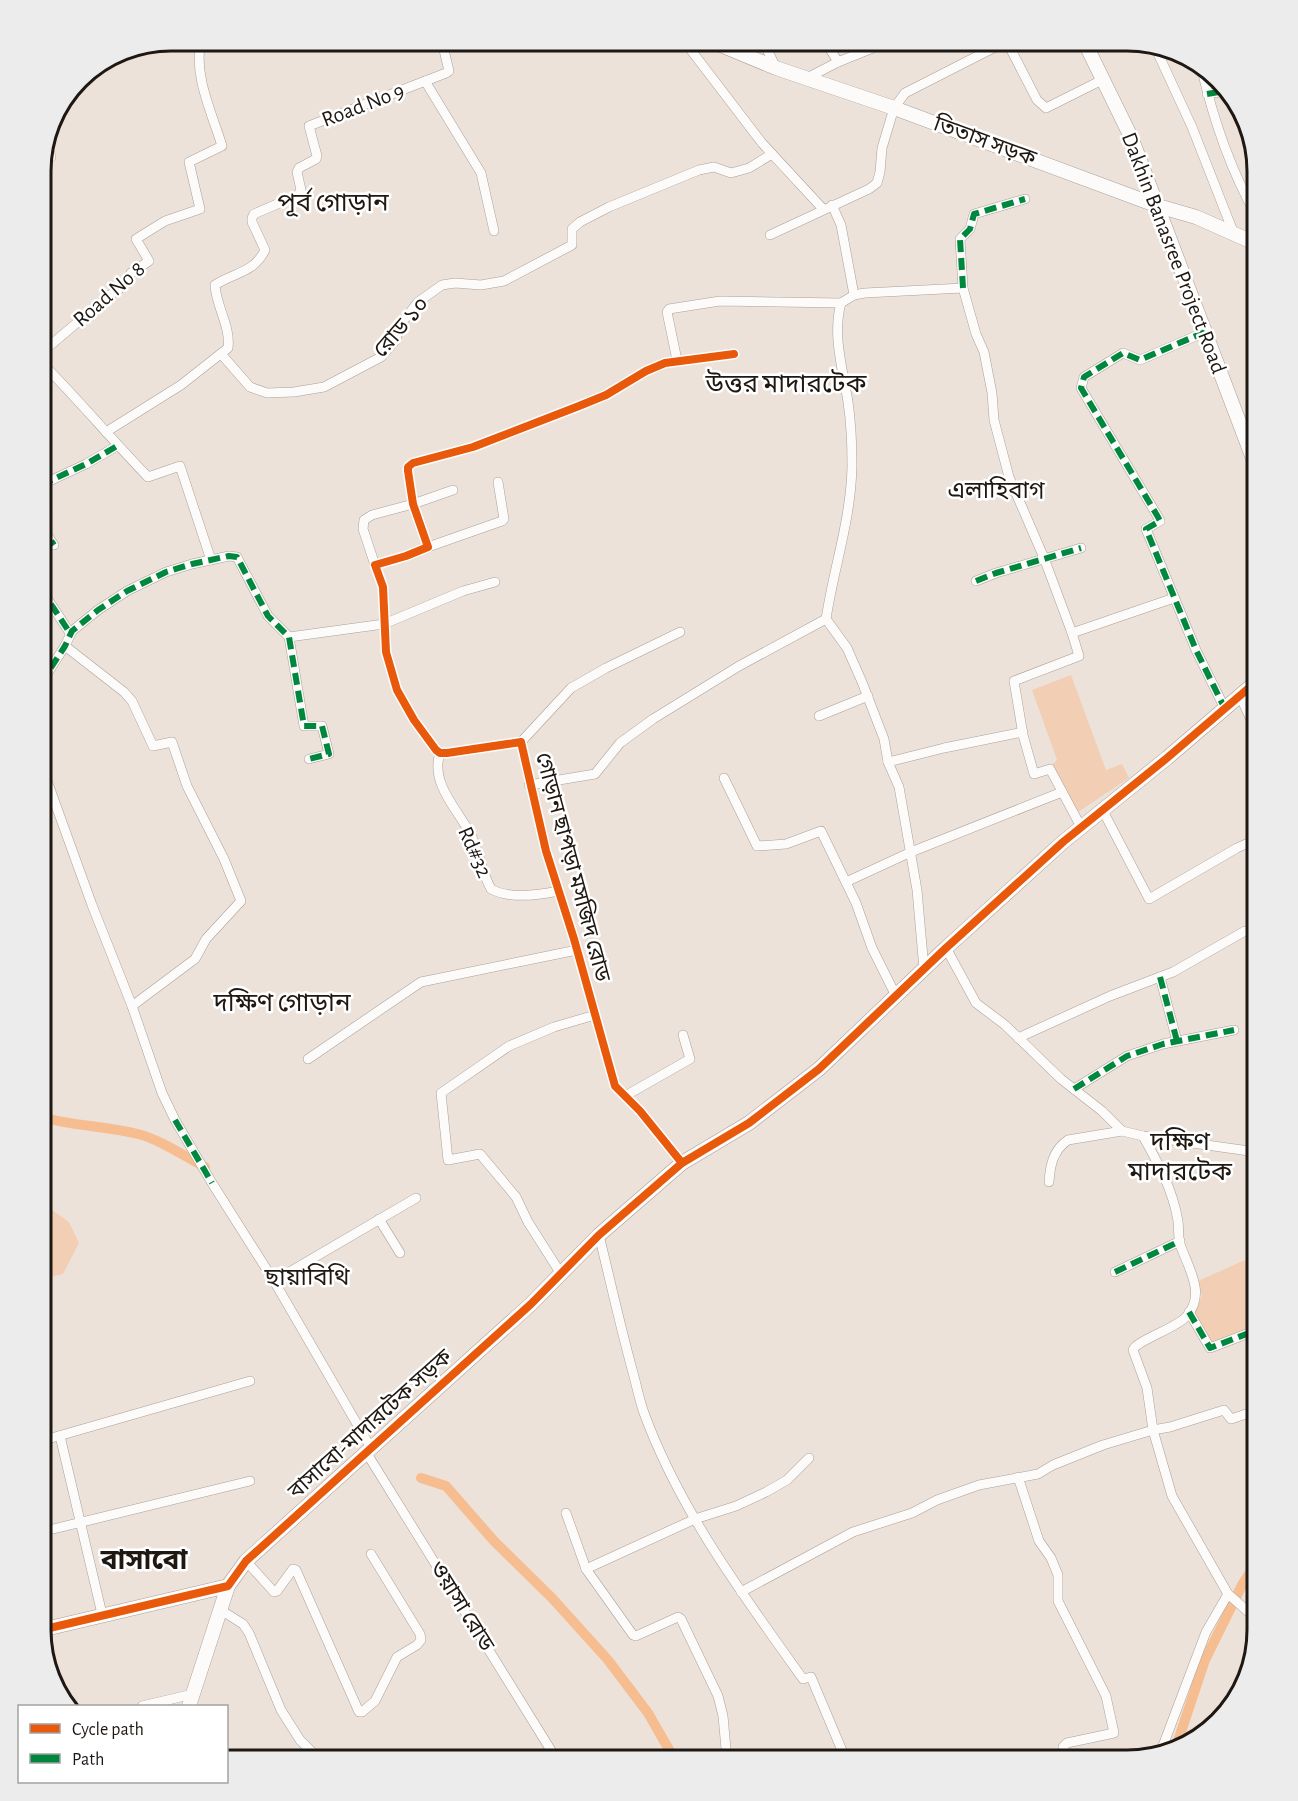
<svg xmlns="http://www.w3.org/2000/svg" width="1298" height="1801" font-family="'Alegreya Sans','Noto Sans Bengali',sans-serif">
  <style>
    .green { fill: #f2cfb4 }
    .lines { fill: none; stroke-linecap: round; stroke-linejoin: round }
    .canal { stroke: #f6be90; stroke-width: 10 }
    .street-casing { stroke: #a8a09a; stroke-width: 10 }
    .secondary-casing { stroke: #a8a09a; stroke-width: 15 }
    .street { stroke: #fcfbf9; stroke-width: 9 }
    .secondary { stroke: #fcfbf9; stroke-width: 14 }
    .quiet { stroke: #00873e; stroke-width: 6; stroke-dasharray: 12 6; stroke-linecap: butt }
    .cycleway-casing { stroke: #fff; stroke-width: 11 }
    .cycleway { stroke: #e8590c; stroke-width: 8 }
    .labels { text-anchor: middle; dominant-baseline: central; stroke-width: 5; stroke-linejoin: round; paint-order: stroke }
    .street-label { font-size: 22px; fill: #1e1712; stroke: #fff }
    .neighbourhood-label { font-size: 24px; fill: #1e1712; stroke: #fff }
    .quarter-label { font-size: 26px; fill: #1e1712; stroke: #fff }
    .district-label { font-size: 28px; font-weight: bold; fill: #1e1712; stroke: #fff }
    .rim { fill: none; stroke: #1e1712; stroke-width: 3 }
  </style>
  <rect width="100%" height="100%" fill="#ece2da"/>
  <g class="green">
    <polygon points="1071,675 1106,770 1122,764 1129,778 1078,812 1052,765 1057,760 1032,690"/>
    <polygon points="41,1202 69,1222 79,1243 63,1274 41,1279"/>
    <polygon points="1245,1260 1257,1291 1257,1326 1212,1344 1195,1312 1202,1296 1198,1281"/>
  </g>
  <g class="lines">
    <g class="canal">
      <path d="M41,1117C73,1126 105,1126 138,1134C161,1140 184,1156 205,1167"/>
      <polyline points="421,1478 446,1486 494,1541 552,1598 608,1660 648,1713 675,1760"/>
      <polyline points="1176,1747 1205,1660 1242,1585 1257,1562"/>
    </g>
    <g class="street-casing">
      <g id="street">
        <polyline points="684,41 762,143 823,209"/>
        <polyline points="763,41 776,68"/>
        <polyline points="1007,42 1037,100 1046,108 1102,80"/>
        <polyline points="1155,47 1192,127 1234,234"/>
        <polyline points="838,62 890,41"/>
        <path d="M1201,66C1213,119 1231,171 1257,217"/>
        <polyline points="807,78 838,62 825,41"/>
        <polyline points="425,81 481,173 494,231"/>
        <polyline points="1207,94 1225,91"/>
        <polyline points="46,142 51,157"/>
        <polyline points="832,205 841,225 854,295"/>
        <polyline points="770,235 869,189 877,183 880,172 882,148 894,108 905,93 1007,41"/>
        <polyline points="963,288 960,239 970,229 974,214 1025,199"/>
        <polyline points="1205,332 1140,360 1123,353 1084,377 1081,388 1158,517 1160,521 1146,529 1196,650 1225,709"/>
        <path d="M41,353L110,295L125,285L131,273L149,261L136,239L165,221L200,209L189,162L222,146C212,113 193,75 201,41"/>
        <polyline points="222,355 250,387 267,393 294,392 324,387 381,357 395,341 401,324 418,302 442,285 455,283 481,285 504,281 572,245 572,229 580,222 609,207 699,170 714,167 731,173 749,168 772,154"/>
        <polyline points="677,360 667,312 669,309 720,301 841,303"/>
        <path d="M41,362C78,399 111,439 148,477L180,466L211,560"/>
        <path d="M106,432L181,385L228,348C231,327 216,306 215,285C234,272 253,274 265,250L252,222V218L254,214L298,195L301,190L297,172L299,168L316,159L317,156L309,126L446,73L449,71L443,46L446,41"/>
        <polyline points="41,485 86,464 117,446"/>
        <polyline points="41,526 54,545"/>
        <polyline points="428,547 502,521 504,519 498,482"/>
        <polyline points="375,565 363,529 364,520 372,515 413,504 453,490"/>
        <polyline points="976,581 996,573 1081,548"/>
        <polyline points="41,589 70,633"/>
        <polyline points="289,637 384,624 463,591 495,582"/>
        <polyline points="65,646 124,692 132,701 153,746 172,742 187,786 224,859 241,901 206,939 195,959 132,1006"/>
        <polyline points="41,683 65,646 72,631 98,610 127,591 166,572 192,564 229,556 237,557 268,616 289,637 304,726 322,726 329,754 309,759"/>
        <polyline points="1240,696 1257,732"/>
        <polyline points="819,716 868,696"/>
        <polyline points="521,742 571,688 606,668 680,632"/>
        <path d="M440,753C430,783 457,809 470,833C479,850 481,871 491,889C509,899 539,895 558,891"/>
        <polyline points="888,762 944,748 1023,732"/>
        <polyline points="41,764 92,905 132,1006 162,1093 175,1120 212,1183 274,1281 371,1448"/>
        <polyline points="724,778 757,846 786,844 821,831 856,903 872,948 896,996"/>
        <polyline points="529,785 595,774 620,743 653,719 739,666 826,619"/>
        <polyline points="1102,809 1149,899 1237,848 1257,839"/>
        <polyline points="1081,827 1050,769 1034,774 1023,735 1014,681 1079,656 1072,633 1174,598"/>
        <polyline points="846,882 911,852 1062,792"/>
        <polyline points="946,948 976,1003 1005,1025 1061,1079 1102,1111 1122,1131 1143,1136 1249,1151 1257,1155"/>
        <path d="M924,969L917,890L899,787L888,762L884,739L862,682L847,648L826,619C834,567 851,519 852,466C852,445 851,422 848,402C843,370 832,335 841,303L854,295L865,293L963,288L976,334L984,352L992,393L994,420L1009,477L1044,558L1072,633"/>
        <polyline points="1160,977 1177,1041"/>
        <polyline points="1018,1038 1110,996 1173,972 1245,931"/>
        <polyline points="308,1059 421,982 577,950"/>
        <polyline points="1074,1089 1127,1056 1163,1044 1234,1030"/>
        <polyline points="625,1096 690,1059 683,1035"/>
        <path d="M1143,1136C1158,1163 1173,1190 1178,1221C1179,1228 1178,1236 1180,1244C1188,1268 1207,1294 1186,1317C1176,1328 1136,1341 1133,1350L1147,1388L1153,1430L1172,1496L1228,1594L1252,1615L1257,1625"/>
        <polyline points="682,1163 640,1111 615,1086 574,939 546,851 521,742 447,753 440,753 436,750 414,720 397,690 386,652 383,587 375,565 406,556 428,547 413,504 408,471 408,467 413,463 473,447 579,406 606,395 646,371 665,363 734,354"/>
        <path d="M1049,1182C1050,1166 1053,1150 1068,1140L1122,1131"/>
        <polyline points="379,1219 400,1253"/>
        <path d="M599,1235C610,1280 620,1325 632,1369C636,1383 639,1399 644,1413C680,1511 743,1595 803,1679L811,1677L846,1760"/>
        <polyline points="1115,1272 1180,1241"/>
        <polyline points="561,1274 528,1222 516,1197 480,1154 448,1160 441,1093 509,1046 554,1027 595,1015"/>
        <polyline points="274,1281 416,1198"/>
        <polyline points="1189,1312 1210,1348 1257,1330"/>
        <polyline points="60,1436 102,1614"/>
        <polyline points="41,1441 250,1381"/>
        <polyline points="366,1452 557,1760"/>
        <polyline points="1018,1477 1039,1541 1051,1558 1058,1575 1058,1601 1106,1696 1114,1733 1067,1743 1063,1747 1068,1760"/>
        <polyline points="566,1513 586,1569 633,1635 636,1636 678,1617 681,1619 718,1696 723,1716 727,1760"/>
        <polyline points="41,1532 250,1481"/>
        <polyline points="246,1561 274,1592 277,1591 293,1569 296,1570 359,1712 362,1712 375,1701 397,1657 417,1645 421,1640 420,1634 371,1554"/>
        <polyline points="586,1569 695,1519 736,1506 766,1492 787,1480 809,1458"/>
        <polyline points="741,1592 853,1532 912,1513 937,1500 979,1485 1038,1474 1053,1465 1103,1445 1153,1430 1170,1427 1224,1410 1231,1419 1255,1411 1257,1418"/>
        <polyline points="219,1609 243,1624 249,1633 281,1710 300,1740 320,1760"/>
        <polyline points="142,1706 193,1694"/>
        <polyline points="1161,1751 1206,1632 1228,1594"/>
      </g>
    </g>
    <g class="secondary-casing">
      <g id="secondary">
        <polyline points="711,41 776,68 894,108 1158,206 1196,217 1257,244"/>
        <polyline points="1084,41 1131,137 1257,469"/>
        <polyline points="41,1630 228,1586 246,1561 531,1304 599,1235 682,1163 749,1123 819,1069 946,948 1063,842 1167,758 1257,681"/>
        <polyline points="189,1706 228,1586"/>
      </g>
    </g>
    <use href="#street" class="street"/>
    <use href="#secondary" class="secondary"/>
    <g class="quiet">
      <polyline points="1207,94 1225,91"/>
      <polyline points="963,288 960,239 970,229 974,214 1025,199"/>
      <polyline points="1205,332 1140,360 1123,353 1084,377 1081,388 1158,517 1160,521 1146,529 1196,650 1225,709"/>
      <polyline points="41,485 86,464 117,446"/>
      <polyline points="41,526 54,545"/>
      <polyline points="976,581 996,573 1081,548"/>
      <polyline points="41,589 70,633"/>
      <polyline points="41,683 65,646 72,631 98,610 127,591 166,572 192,564 229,556 237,557 268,616 289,637 304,726 322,726 329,754 309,759"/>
      <polyline points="1160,977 1177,1041"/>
      <polyline points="1074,1089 1127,1056 1163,1044 1234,1030"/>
      <polyline points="175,1120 212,1183"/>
      <polyline points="1115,1272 1180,1241"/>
      <polyline points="1189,1312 1210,1348 1257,1330"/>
    </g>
    <g class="cycleway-casing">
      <g id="cycleway">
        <polyline points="682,1163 640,1111 615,1086 574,939 546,851 521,742 447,753 440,753 436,750 414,720 397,690 386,652 383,587 375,565 406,556 428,547 413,504 408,471 408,467 413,463 473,447 579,406 606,395 646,371 665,363 734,354"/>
        <polyline points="41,1630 228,1586 246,1561 531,1304 599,1235 682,1163 749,1123 819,1069 946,948 1063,842 1167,758 1257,681"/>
      </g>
    </g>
    <use href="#cycleway" class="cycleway"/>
  </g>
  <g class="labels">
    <g class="street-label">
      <text transform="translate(363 105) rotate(-21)">Road No 9</text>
      <text transform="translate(985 141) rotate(20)">তিতাস সড়ক</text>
      <text transform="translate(1174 253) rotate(69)">Dakhin Banasree Project Road</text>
      <text transform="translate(109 294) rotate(-41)">Road No 8</text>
      <text transform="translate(401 327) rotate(-49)">রোড ১০</text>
      <text transform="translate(475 852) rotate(66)">Rd#32</text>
      <text transform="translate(573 867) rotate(75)">গোড়ান ছাপড়া মসজিদ রোড</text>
      <text transform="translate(370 1424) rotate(-42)">বাসাবো-মাদারটেক সড়ক</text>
      <text transform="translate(462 1606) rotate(58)">ওয়াসা রোড</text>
    </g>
    <g class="neighbourhood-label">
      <text x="996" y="491">এলাহিবাগ</text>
      <text x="307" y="1278">ছায়াবিথি</text>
    </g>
    <g class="quarter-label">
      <text x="333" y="203">পূর্ব গোড়ান</text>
      <text x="786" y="384">উত্তর মাদারটেক</text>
      <text x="282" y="1003">দক্ষিণ গোড়ান</text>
      <text x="1180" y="1142">দক্ষিণ<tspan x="1180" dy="30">মাদারটেক</tspan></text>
    </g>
    <g class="district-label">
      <text x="144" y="1561">বাসাবো</text>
    </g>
  </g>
  <path d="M0 0H1298V1801H0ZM171 51H1127A120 120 0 0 1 1247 171V1630A120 120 0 0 1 1127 1750H171A120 120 0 0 1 51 1630V171A120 120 0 0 1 171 51Z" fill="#edecec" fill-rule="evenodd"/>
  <path class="rim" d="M171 51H1127A120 120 0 0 1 1247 171V1630A120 120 0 0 1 1127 1750H171A120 120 0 0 1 51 1630V171A120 120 0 0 1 171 51Z"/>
  <rect x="18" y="1705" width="210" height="78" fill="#ffffff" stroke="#a5a2a0" stroke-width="1.5"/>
  <rect x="30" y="1724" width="30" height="9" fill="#e8590c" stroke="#a5a2a0" stroke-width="1.5"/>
  <text x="72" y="1735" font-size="18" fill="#1e1712">Cycle path</text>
  <rect x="30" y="1754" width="30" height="9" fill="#00873e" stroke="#a5a2a0" stroke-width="1.5"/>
  <text x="72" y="1765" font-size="18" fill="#1e1712">Path</text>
</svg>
